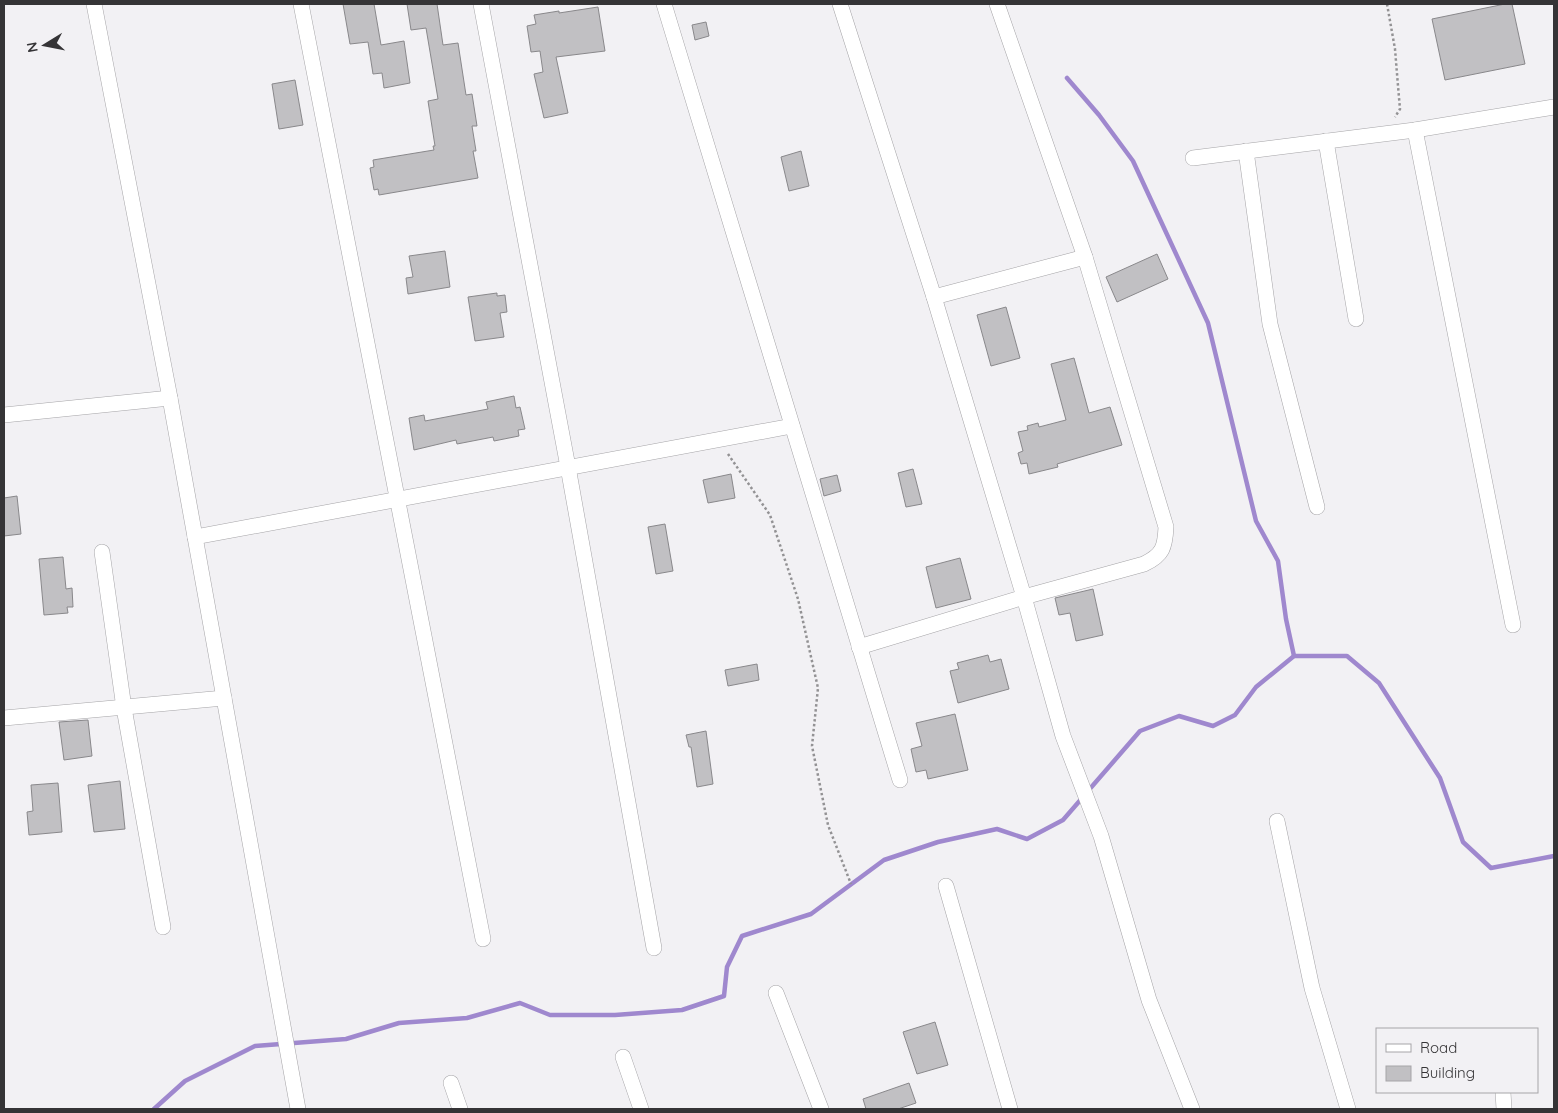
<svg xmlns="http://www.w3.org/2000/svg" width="1558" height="1113" font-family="Quicksand,sans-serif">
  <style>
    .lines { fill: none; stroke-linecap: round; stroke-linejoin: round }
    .stream { stroke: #9f88ce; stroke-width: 4.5 }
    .building { fill: #c1c0c3; stroke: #89888b }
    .minor-casing { stroke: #a5a4a7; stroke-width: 16 }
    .path { stroke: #939294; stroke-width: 2.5; stroke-dasharray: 2.5 2.5; stroke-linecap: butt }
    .minor { stroke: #fff; stroke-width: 15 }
  </style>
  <rect width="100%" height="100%" fill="#f2f1f4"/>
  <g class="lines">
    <g class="stream">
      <polyline points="1067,78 1099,115 1133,161 1208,323 1256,521 1278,561 1286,619 1294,656"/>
      <polyline points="1088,791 1140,731 1179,716 1213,726 1235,715 1256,687 1294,656 1347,656 1379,683 1440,778 1463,842 1491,868 1554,856"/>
      <polyline points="154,1109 185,1081 255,1046 346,1039 399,1023 467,1018 520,1003 550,1015 615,1015 682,1010 724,996 727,967 742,936 811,914 884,860 938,842 997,829 1027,839 1063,820 1083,797"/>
    </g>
  </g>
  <g class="building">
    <polygon points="343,4 374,4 381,45 404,41 410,83 384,88 382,73 373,74 368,42 350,44"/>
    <polygon points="407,4 437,4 443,45 458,43 466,95 472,94 477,126 472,126 476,151 473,151 478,178 379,195 378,189 374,190 370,168 374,167 373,160 434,150 433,146 435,146 428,101 438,99 426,28 411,30"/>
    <polygon points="1505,4 1512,4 1525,64 1445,80 1432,19"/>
    <polygon points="598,7 605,51 556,57 568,113 544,118 534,74 543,72 540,51 531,52 527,26 536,24 534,15 559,11 559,13"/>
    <polygon points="706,22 709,36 695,40 692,25"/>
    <polygon points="295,80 303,125 279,129 272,84"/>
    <polygon points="801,151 809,186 789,191 781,157"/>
    <polygon points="445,251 450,287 408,294 406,278 413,277 409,256"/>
    <polygon points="1157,254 1168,279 1117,302 1106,277"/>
    <polygon points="497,293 497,296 505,295 507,312 500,313 504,337 475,341 468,297"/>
    <polygon points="1006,307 1020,358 991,366 977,315"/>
    <polygon points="1074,358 1089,413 1110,407 1122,445 1057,464 1058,467 1029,474 1027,463 1021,464 1018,453 1023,451 1018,432 1028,430 1027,426 1038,423 1039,427 1066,420 1051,364"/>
    <polygon points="514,396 516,408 520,407 525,429 518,430 519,436 494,441 493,437 457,444 456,440 414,450 409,418 424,415 425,421 488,409 486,402"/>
    <polygon points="913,469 922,504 906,507 898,473"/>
    <polygon points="731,474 735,498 708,503 703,480"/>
    <polygon points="837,475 841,491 824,496 820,479"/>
    <polygon points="17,496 21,534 4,536 4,498"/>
    <polygon points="665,524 673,571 656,574 648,527"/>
    <polygon points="63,557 66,589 72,588 73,607 67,607 68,613 44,615 39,559"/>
    <polygon points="960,558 971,599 936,608 926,567"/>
    <polygon points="1093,589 1103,635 1076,641 1070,613 1059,615 1055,598"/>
    <polygon points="988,655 990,662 1001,659 1009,689 958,703 950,671 959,669 957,663"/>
    <polygon points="757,664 759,680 728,686 725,670"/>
    <polygon points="955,714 968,770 928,779 926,770 916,772 911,749 922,746 916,723"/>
    <polygon points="88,720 92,756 64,760 59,722"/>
    <polygon points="706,731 713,784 697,787 691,747 689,747 686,735"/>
    <polygon points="120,781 125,829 94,832 88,785"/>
    <polygon points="58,783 62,832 29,835 27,812 33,811 31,785"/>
    <polygon points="935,1022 948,1065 917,1074 903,1032"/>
    <polygon points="909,1083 916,1103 898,1109 866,1109 863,1099"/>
  </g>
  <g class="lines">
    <g class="minor-casing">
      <g id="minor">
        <polyline points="94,4 170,398 298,1109"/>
        <polyline points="301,4 483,939"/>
        <polyline points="481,4 568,467 654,948"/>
        <polyline points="664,4 900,780"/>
        <polyline points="840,4 934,297 1024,597 1063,736 1101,836 1149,1000 1192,1109"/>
        <polyline points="1415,130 1513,625"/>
        <polyline points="1326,141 1356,319"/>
        <polyline points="1246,151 1270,324 1317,507"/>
        <polyline points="1193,158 1415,130 1554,107"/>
        <polyline points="934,297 1085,257"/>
        <polyline points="4,415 170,398"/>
        <polyline points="195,537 792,426"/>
        <polyline points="102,552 124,708 163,927"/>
        <path d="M859,647L1024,597L1144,564C1163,555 1165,547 1166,527L1085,257L997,4"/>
        <polyline points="4,718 224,698"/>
        <polyline points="1277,821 1312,988 1348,1109"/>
        <polyline points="946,886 1010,1109"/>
        <polyline points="776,993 821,1109"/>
        <polyline points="623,1057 641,1109"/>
        <polyline points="451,1083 460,1109"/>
        <polyline points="1503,1092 1504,1109"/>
      </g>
    </g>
    <g class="path">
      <polyline points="1387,4 1395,49 1398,86 1400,109 1395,117"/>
      <polyline points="728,454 770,515 798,599 818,688 812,746 828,825 851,884"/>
    </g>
    <use href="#minor" class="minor"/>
  </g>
  <rect width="1558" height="1113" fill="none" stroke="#353436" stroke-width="10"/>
  <rect x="1376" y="1028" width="162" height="65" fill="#f2f1f4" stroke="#a6a5a8"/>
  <rect x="1386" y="1044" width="25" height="8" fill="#ffffff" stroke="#a6a5a8"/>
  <text x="1420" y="1053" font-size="15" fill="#353436">Road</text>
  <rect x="1386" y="1066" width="25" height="15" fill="#c1c0c3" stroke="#a6a5a8"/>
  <text x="1420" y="1078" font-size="15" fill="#353436">Building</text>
  <g transform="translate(45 45) rotate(260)" stroke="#f2f1f4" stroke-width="4" paint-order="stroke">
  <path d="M0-4L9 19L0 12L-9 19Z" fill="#353436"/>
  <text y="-8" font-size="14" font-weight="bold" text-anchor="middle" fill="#353436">N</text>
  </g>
</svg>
